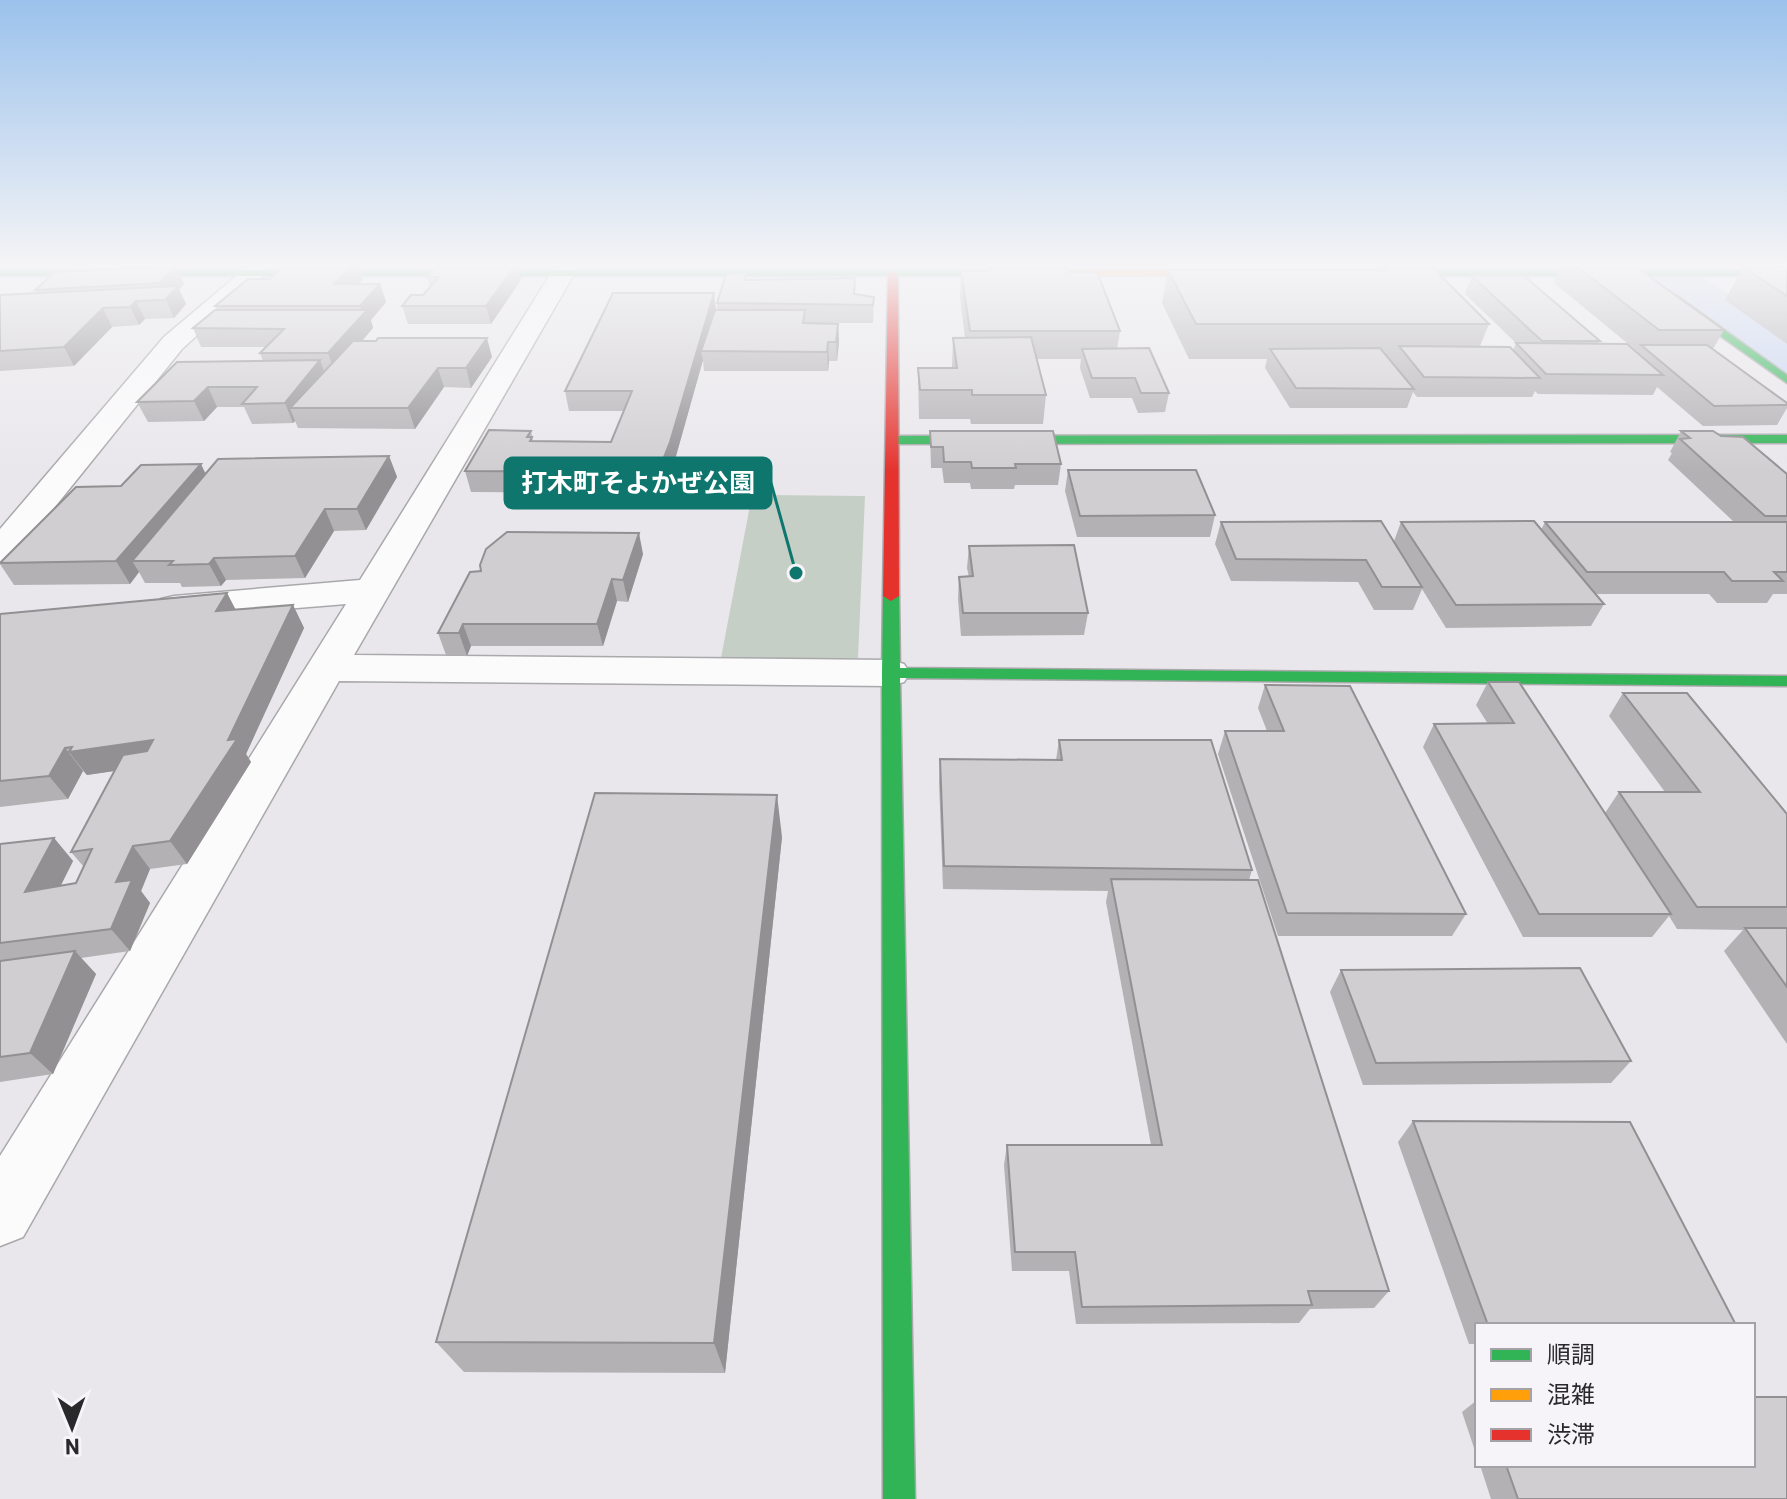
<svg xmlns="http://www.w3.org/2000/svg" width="1787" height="1499" font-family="Barlow,'Noto Sans JP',sans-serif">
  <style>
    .green { fill: #c6cfc5 }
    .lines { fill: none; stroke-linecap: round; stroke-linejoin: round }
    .river { fill: #c7d6f2; fill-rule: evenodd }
    .street-casing { stroke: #a9a8ab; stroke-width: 3 }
    .fast-casing { stroke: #a9a8ab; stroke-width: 3 }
    .slow-casing { stroke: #a9a8ab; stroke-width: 3 }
    .jam-casing { stroke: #a9a8ab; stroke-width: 3 }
    .street { fill: #fcfbfc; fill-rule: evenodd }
    .fast { fill: #30b455; fill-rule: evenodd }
    .slow { fill: #ff9f0a; fill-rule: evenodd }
    .jam { fill: #e5322d; fill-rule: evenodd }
    .wall { fill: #b3b1b3 }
    .shaded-wall { fill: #929092 }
    .building { fill: #d0ced0; stroke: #929092; stroke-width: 2 }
    .leader { fill: none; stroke: #0f766e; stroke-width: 3 }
    .callout-dot { fill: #0f766e; stroke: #f6f4f9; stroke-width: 3 }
    .callout { fill: #0f766e; stroke: #0f766e; stroke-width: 3 }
    .callout-label { font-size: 26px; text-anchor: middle; font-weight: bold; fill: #fff }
  </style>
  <rect width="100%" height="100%" fill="#e9e7eb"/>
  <polygon class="green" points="752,495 865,496 858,658 721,658"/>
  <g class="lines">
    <polygon class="river" points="1670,263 1687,267 1787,333 1787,375 1767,370 1653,287 1646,277 1653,267"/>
    <g class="street-casing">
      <g id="street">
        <polygon points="253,262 278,262 182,349 13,559 0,562 0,529 164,337"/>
        <polygon points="558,262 581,262 354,655 890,660 904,664 910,673 904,682 890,686 339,681 23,1237 0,1246 0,1156 346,604 174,618 161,615 155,607 161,599 174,596 360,580"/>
      </g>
    </g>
    <g class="fast-casing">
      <g id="fast">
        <polygon points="0,270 1022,270 1027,273 1022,276 0,276"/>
        <polygon points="1787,270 1787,276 1378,276 1373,273 1378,270"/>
        <polygon points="1668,295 1676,295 1787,375 1787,383 1668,299"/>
        <polygon points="1787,435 1787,443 894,444 888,440 894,436"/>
        <polygon points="891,591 899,596 900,668 1787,676 1787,686 900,678 915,1499 883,1499 882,673 883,596"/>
      </g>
    </g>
    <g class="slow-casing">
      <polygon id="slow" points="1226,270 1231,273 1229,275 1022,276 1017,273 1022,270"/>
    </g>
    <g class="jam-casing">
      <polygon id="jam" points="893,271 898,274 899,596 891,601 883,596 888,274"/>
    </g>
    <use href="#street" class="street"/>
    <use href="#fast" class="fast"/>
    <use href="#slow" class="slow"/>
    <use href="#jam" class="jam"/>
  </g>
  <g class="wall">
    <polygon points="1376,262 1427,262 1489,324 1480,346 1513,350 1516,343 1465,294 1472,276 1600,341 1598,344 1637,353 1638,352 1554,283 1562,262 1629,262 1724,330 1713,349 1787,403 1787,408 1777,425 1703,426 1657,387 1653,395 1538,394 1535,391 1532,397 1417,397 1413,392 1407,408 1290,408 1265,368 1267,359 1189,359 1162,303 1168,270 1374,270"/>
    <polygon points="176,266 184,284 179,289 186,304 174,318 145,319 139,325 112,327 74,366 0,371 0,295 36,293 35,290"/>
    <polygon points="989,267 1068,272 1120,331 1117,349 1169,393 1165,412 1138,413 1132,398 1090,398 1080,368 1081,359 1037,359 1046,395 1043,424 971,424 970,419 919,419 918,368 952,368 953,338 965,338 960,297 961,271 988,271"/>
    <polygon points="1743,267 1787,267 1787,344 1725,300"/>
    <polygon points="427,277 521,280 491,324 408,324 402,306 423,295 430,287"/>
    <polygon points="363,279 358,284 380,284 386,302 371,320 373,328 362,341 492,357 471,388 444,387 415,429 298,428 295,421 293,423 252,424 244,407 217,407 204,421 148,422 137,402 263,361 260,353 265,347 201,347 193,328 217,310 215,306"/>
    <polygon points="746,280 874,297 873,323 806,323 838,324 839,342 837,361 829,361 828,371 704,371 703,360 674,463 662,493 471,492 465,471 531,431 533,441 611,442 624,411 569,411 565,391 714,293 716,310 717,310 717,303"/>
    <polygon points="930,431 1061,464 1058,485 1015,485 1014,489 971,489 970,483 944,483 942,468 931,468"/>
    <polygon points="1681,431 1721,436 1787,474 1787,594 1773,594 1767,603 1717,603 1709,594 1596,594 1604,604 1591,626 1446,628 1422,589 1413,610 1374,610 1358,582 1231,581 1215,544 1221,522 1394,541 1401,522 1541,530 1545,522 1734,522 1668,460 1672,453 1670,452"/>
    <polygon points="389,456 397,477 366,530 334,531 305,578 226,580 221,586 182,587 180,583 145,583 139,572 130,584 14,585 0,564 0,562 206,474"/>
    <polygon points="1068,470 1215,515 1210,537 1077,537 1065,491"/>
    <polygon points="969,546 1088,613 1084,635 961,636 958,599 959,577 969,577 967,568"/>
    <polygon points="643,554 628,602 617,601 603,646 471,646 467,656 446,655 438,633"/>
    <polygon points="227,593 235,610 293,605 304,628 246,754 251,762 187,864 150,869 141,891 150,903 130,951 81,958 96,974 53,1074 0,1082 0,844 54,838 73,861 61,885 76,883 84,867 71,852 114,771 87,775 83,771 68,799 0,807 0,614"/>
    <polygon points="1488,682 1605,813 1619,792 1665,792 1609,716 1623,693 1787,814 1787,1044 1724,951 1743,930 1677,929 1669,916 1652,937 1523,937 1423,747 1434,724 1488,724 1476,705"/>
    <polygon points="1265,685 1466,914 1452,936 1278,936 1218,754 1225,731 1267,731 1258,708"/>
    <polygon points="1059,740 1252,870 1249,880 1389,1291 1374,1308 1310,1309 1299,1323 1076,1324 1069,1271 1012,1271 1004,1165 1007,1145 1151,1145 1106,902 1108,891 943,889 939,782 940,759 1056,760"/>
    <polygon points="782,837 725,1373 464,1372 436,1342"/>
    <polygon points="1341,970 1631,1061 1611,1083 1363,1085 1330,992"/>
    <polygon points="1413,1121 1736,1325 1477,1325 1477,1344 1469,1344 1398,1142"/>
    <polygon points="1477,1400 1477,1457 1462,1412"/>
    <polygon points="1480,1465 1753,1465 1787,1499 1491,1499"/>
  </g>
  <g class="shaded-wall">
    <polygon points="356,262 358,262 363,279 340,302 334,284"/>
    <polygon points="517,263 521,280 491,324 486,306"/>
    <polygon points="176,266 184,284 179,289 186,304 174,318 159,283"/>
    <polygon points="380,284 386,302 371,320 373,328 335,372 328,353 363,314 360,306"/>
    <polygon points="714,293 716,312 701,351 703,360 674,463 662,493 658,472"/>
    <polygon points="136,301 145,319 139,325 130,307"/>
    <polygon points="103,308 112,327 74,366 64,347"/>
    <polygon points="838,324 839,342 837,361 836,342"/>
    <polygon points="487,338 492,357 471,388 466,368"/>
    <polygon points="828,342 829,361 828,371 827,352"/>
    <polygon points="320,360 327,379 290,408 295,421 293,423 285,403"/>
    <polygon points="438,368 444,387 415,429 408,408"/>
    <polygon points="208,387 217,407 204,421 194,401"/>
    <polygon points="389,456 397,477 366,530 357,509"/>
    <polygon points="201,464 211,485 132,561 139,572 130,584 116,561"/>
    <polygon points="325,509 334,531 305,578 295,556"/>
    <polygon points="639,533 643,554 628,602 623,580"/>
    <polygon points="214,558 226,580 221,586 209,564"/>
    <polygon points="612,579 617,601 603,646 597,624"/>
    <polygon points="227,593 239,616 216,611"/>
    <polygon points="293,605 304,628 246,754 251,762 187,864 170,841 228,740"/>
    <polygon points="463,624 471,646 467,656 459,633"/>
    <polygon points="153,740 169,763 87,775 69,752"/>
    <polygon points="65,748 83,771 68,799 49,776"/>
    <polygon points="777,795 782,837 725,1373 714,1343"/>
    <polygon points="54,838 73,861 46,915 25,892"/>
    <polygon points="133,846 150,869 141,891 150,903 130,951 111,929 116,882"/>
    <polygon points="75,951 96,974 53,1074 30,1053"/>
  </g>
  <g class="building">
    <polygon points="288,262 356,262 334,284 380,284 360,306 215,306 248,279 270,279"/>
    <polygon points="1382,262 1427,262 1489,324 1196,324 1168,270 1388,270"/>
    <polygon points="1571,262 1629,262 1724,330 1659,330"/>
    <polygon points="517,263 486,306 402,306 411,295 423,295 439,277 427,277 436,267"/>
    <polygon points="176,266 159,283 35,290 55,272"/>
    <polygon points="989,267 1066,267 1068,272 1097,272 1120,331 970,331 961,271 989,271"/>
    <polygon points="1743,267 1787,267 1787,296"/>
    <polygon points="726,274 746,274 744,280 855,278 854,294 874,297 873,305 717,303"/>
    <polygon points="1472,276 1524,276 1600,341 1542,341"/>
    <polygon points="178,286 165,300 136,301 130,307 103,308 64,347 0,351 0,295"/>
    <polygon points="613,293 714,293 670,442 658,472 465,471 489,430 531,431 527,437 532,437 530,441 611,442 632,391 565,391"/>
    <polygon points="215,310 367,310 328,353 260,353 284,329 193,328"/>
    <polygon points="715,310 805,310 803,323 838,324 836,342 828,342 827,352 701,351"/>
    <polygon points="1031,337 1046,395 972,395 972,390 920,390 918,368 957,368 953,338"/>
    <polygon points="378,338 487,338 466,368 438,368 408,408 290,408 353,341 376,341"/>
    <polygon points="1516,343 1627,344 1663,375 1546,374"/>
    <polygon points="1641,345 1707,345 1787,403 1787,405 1714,406"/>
    <polygon points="1399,346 1510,347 1540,378 1424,377"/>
    <polygon points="1149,348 1169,393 1141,393 1135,378 1092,378 1082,349"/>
    <polygon points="1380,348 1414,389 1296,388 1270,349"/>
    <polygon points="320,360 285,403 242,404 257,387 208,387 194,401 137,402 177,362"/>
    <polygon points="930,431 1053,431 1061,464 1015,464 1016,468 972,468 971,462 944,462 943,447 931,447"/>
    <polygon points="1681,431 1713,431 1721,436 1743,437 1787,474 1787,516 1765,516 1680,439 1690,438"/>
    <polygon points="389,456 357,509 325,509 295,556 214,558 209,564 169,565 173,561 132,561 218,459"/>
    <polygon points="201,464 116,561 0,563 76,487 121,486 141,465"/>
    <polygon points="1068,470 1196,470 1215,515 1080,516"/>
    <polygon points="1381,521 1422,587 1382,587 1366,560 1236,559 1221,522"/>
    <polygon points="1534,521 1604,604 1456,605 1401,522"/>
    <polygon points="1545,522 1787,522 1787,572 1774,572 1783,581 1732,581 1724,572 1587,572"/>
    <polygon points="507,532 639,533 623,580 612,579 597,624 463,624 459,633 438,633 470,572 481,571 480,565 486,549"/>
    <polygon points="1074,545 1088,613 963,613 959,577 973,576 969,546"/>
    <polygon points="227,593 216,611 293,605 228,740 237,739 170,841 133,846 116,882 132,880 111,929 0,943 0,844 54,838 25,892 76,883 92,849 71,852 123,755 147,751 153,740 69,752 72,747 65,748 49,776 0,781 0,614"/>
    <polygon points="1488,682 1519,682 1671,914 1539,914 1434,724 1514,723"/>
    <polygon points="1265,685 1350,686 1466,914 1287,913 1225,731 1284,731"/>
    <polygon points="1623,693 1687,693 1787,814 1787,907 1697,907 1619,792 1700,792"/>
    <polygon points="1059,740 1211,740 1252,870 944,866 940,759 1062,760"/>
    <polygon points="595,793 777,795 714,1343 436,1342"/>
    <polygon points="1111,879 1258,880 1389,1291 1308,1291 1312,1305 1082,1307 1075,1252 1015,1252 1007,1145 1162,1145"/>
    <polygon points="1745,928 1787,928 1787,987"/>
    <polygon points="75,951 30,1053 0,1057 0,961"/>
    <polygon points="1580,968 1631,1061 1376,1063 1341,970"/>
    <polygon points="1413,1121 1630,1122 1736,1325 1488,1325"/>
    <polygon points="1753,1397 1787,1397 1787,1499 1518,1499 1506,1465 1753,1465"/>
  </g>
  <linearGradient id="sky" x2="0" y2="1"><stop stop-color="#9bc2ec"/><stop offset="0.56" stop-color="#f5f4f6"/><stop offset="1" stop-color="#f5f4f6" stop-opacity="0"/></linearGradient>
  <rect width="1787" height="472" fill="url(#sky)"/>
  <path class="leader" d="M796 573L771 483"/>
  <circle class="callout-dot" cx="796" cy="573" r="8"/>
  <rect class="callout" x="505" y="458" width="266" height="50" rx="8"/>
  <g class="callout-label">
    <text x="638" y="492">打木町そよかぜ公園</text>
  </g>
  <rect x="1475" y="1323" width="280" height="144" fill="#f6f4f9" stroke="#a4a2a6" stroke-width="2"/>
  <rect x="1491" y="1349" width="40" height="12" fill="#30b455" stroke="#a4a2a6" stroke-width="2"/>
  <text x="1547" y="1363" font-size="24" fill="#29282a">順調</text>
  <rect x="1491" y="1389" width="40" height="12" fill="#ff9f0a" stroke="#a4a2a6" stroke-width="2"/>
  <text x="1547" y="1403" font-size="24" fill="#29282a">混雑</text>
  <rect x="1491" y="1429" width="40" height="12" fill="#e5322d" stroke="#a4a2a6" stroke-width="2"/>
  <text x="1547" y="1443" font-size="24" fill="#29282a">渋滞</text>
  <g transform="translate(72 1427) rotate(179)" stroke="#f6f4f9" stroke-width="6" paint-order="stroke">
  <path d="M0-6L14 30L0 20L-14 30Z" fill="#29282a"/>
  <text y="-12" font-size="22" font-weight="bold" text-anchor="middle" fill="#29282a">N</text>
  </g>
</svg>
